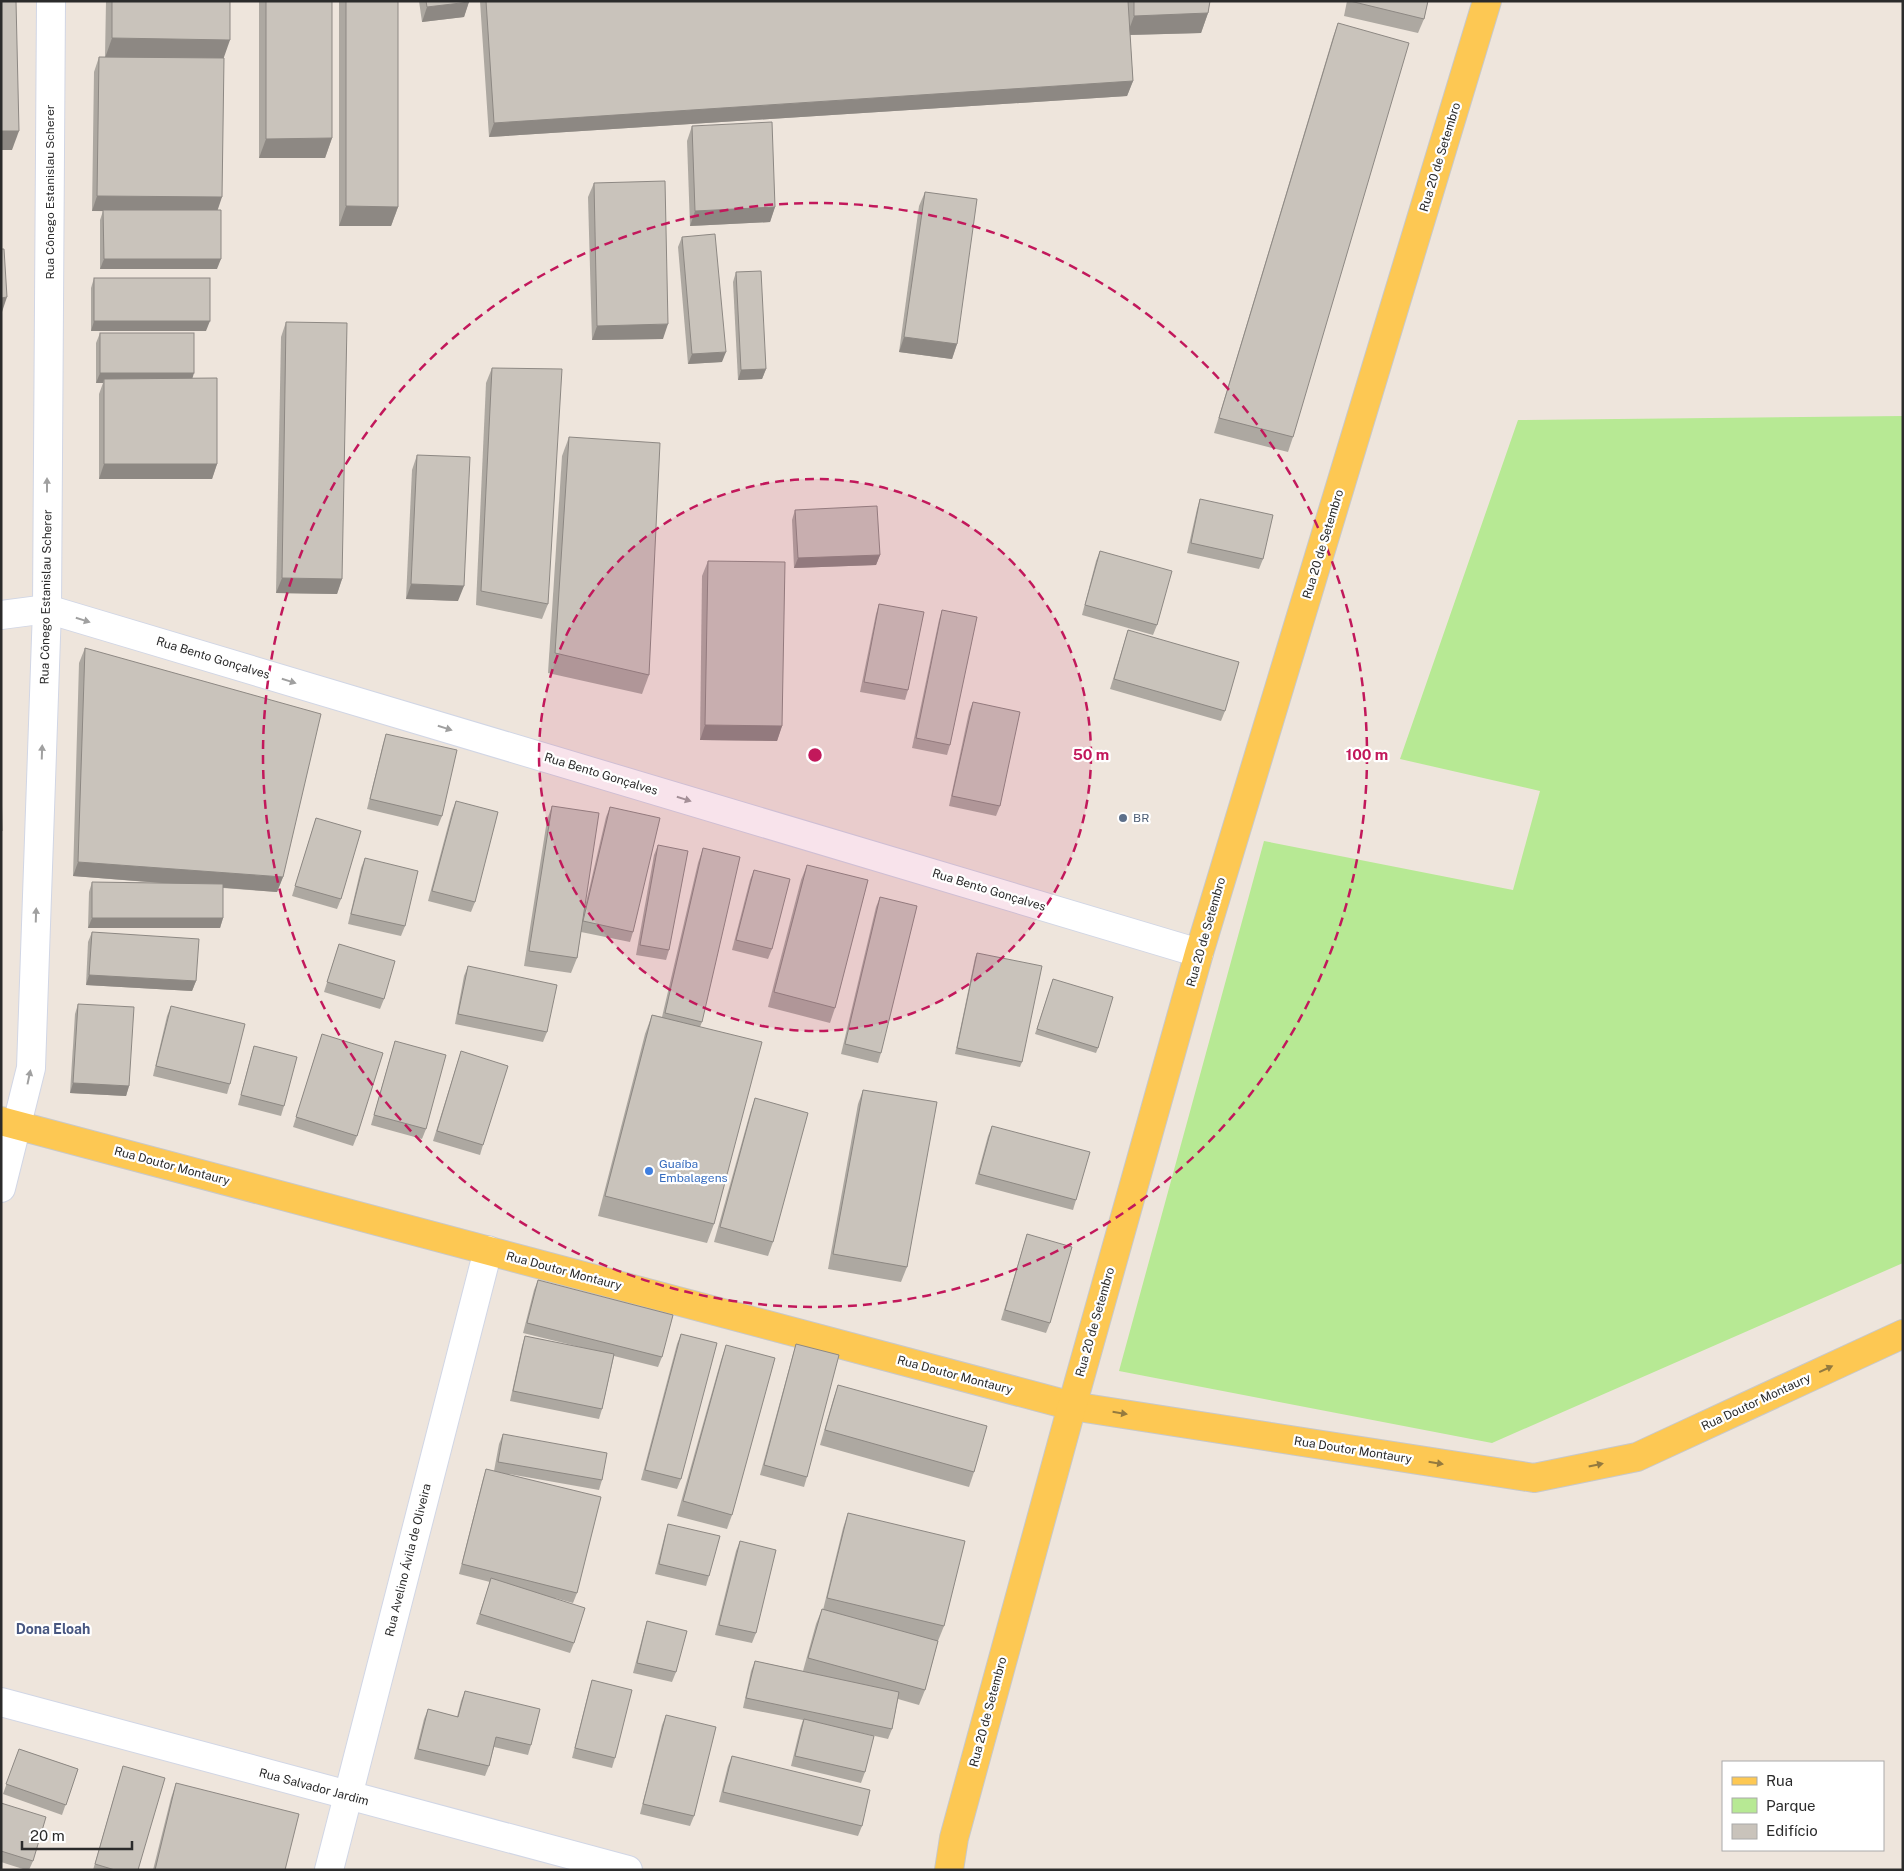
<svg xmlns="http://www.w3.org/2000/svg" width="1904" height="1871" font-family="'Public Sans',sans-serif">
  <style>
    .green { fill: #b7e994 }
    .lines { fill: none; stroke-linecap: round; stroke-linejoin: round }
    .minor-casing { stroke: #d1d6e5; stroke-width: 30 }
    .major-casing { stroke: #c8c8c8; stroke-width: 30 }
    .minor { stroke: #fff; stroke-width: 28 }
    .major { stroke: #fdc853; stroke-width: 28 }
    .wall { fill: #ada8a1 }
    .shaded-wall { fill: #8d8883 }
    .building { fill: #c9c3bb; stroke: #8d8883 }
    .oneway { fill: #a0a0a0 }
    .oneway2 { fill: #947a3f }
    .ring { fill: none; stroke: #c2185b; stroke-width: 2.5; stroke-dasharray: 9 6 }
    .service-dot { fill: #5c6f8a; stroke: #fff; stroke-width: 2 }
    .shop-dot { fill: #3f7fe0; stroke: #fff; stroke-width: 2 }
    .labels { text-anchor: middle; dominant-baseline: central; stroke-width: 4.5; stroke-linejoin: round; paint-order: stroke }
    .street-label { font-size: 12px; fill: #2b2b2b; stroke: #fff }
    .service-label { font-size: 12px; fill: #4e5e75; stroke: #fff; text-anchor: start }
    .shop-label { font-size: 12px; fill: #366cbe; stroke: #fff; text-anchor: start }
    .neighbourhood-label { font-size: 14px; font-weight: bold; fill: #475680; stroke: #fff }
    .centre { fill: #c2185b; stroke: #fff; stroke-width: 2.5 }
    .ring-label { font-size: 15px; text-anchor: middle; font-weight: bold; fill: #c2185b; stroke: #fff; stroke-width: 4.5; stroke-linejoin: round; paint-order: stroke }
  </style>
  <rect width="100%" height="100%" fill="#eee5dc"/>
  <polygon class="green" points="1903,416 1903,1263 1492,1443 1119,1371 1264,841 1513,890 1540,791 1400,759 1518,420"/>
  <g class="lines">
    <g class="minor-casing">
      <g id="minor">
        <polyline points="1,615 47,609 1199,953"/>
        <polyline points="1,1188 31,1068 47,609 51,1"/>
        <polyline points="1,1702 628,1870"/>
        <polyline points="329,1870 488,1250"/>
      </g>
    </g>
    <g class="major-casing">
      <g id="major">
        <polyline points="1,1121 1072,1406 1534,1478 1637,1457 1903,1334"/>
        <polyline points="949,1870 954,1838 1072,1406 1199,953 1487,1"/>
      </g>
    </g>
    <use href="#minor" class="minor"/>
    <use href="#major" class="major"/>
  </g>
  <g class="wall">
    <polygon points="106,1 230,1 223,58 217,210 217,269 100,269 100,220 103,211 92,211 94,72 99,57 105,57"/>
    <polygon points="259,1 332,1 332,138 325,158 259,158"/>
    <polygon points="339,1 398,1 398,207 391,226 339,226"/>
    <polygon points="419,1 469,1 464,17 422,22"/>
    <polygon points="480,1 1210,1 1208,13 1201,33 1130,35 1133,81 1127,96 489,137"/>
    <polygon points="1347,1 1428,1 1424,19 1418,33 1344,16"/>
    <polygon points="1338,23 1293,437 1288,452 1214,433 1333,37"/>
    <polygon points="692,126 775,207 770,222 690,226 687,141"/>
    <polygon points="594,183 663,339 592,340 588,197"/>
    <polygon points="925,192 957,344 952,359 899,352 919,206"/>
    <polygon points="682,237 722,362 688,364 678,247"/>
    <polygon points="736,272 766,369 762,379 738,380 733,282"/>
    <polygon points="94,278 206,331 91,331 91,288"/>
    <polygon points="286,322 342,579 337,594 276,593 281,337"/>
    <polygon points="100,333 192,379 217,464 212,479 99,479 99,394 103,383 96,383 96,343"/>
    <polygon points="492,368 548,604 542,619 476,605 486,383"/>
    <polygon points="569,437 649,675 642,694 548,673 562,456"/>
    <polygon points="417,455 458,601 406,599 412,470"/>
    <polygon points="1200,499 1263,559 1259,569 1187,553 1197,509"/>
    <polygon points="795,510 880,555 876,565 794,568 792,520"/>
    <polygon points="1100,551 1157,625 1153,635 1082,615 1096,561"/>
    <polygon points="708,561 782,726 777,741 700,740 702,576"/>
    <polygon points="879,604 908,690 905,700 860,692 876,614"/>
    <polygon points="942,610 950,745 947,755 912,748 939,620"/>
    <polygon points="1128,630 1225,711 1221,721 1110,689"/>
    <polygon points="85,648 283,877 277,892 223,888 223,918 220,928 88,928 89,892 92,882 160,883 73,876 79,663"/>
    <polygon points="973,702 1000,806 996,816 949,806 969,712"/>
    <polygon points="386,734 442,816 438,826 367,809 383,744"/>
    <polygon points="456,801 475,902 471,912 428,901 452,811"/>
    <polygon points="552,806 584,911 606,817 610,807 633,932 630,942 581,932 577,958 571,973 524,966 547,820"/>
    <polygon points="316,818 341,899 337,909 292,896"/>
    <polygon points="658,845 669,950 666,960 636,955 654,855"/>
    <polygon points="703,848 702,1022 700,1027 714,1224 707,1243 598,1216 645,1034 652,1015 662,1017 698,863"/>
    <polygon points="365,858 405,926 401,936 348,924 361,868"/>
    <polygon points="807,865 835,1008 830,1023 768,1007 801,880"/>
    <polygon points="754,870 772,949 768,959 732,950 750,880"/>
    <polygon points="880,897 881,1053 878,1063 841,1054 876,907"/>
    <polygon points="92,932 196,981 192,991 86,985 88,942"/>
    <polygon points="339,944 384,999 380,1009 324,992"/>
    <polygon points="977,953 1022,1062 1020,1067 955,1054 975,958"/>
    <polygon points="468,966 547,1032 543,1042 455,1024 464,976"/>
    <polygon points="1053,979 1098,1048 1096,1053 1035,1034"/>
    <polygon points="78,1004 129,1086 126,1096 70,1093 75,1014"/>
    <polygon points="171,1006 230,1084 227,1094 153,1076 167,1016"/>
    <polygon points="322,1034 357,1136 353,1146 293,1127"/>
    <polygon points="395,1041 426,1129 422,1139 371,1125 392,1051"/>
    <polygon points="254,1046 284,1106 281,1116 238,1105 251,1056"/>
    <polygon points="461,1051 483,1145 480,1155 433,1141"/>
    <polygon points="863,1090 907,1267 901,1282 828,1269 858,1104"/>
    <polygon points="755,1098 773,1242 768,1256 714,1242 750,1113"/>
    <polygon points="992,1126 1076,1200 1073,1210 975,1184 988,1136"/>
    <polygon points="1027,1234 1050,1323 1046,1333 1001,1320"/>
    <polygon points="538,1280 662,1357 658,1367 614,1356 602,1409 599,1419 510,1401 522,1346 525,1336 588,1349 523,1333 534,1290"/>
    <polygon points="681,1334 681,1479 677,1489 641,1480 677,1344"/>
    <polygon points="796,1344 807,1477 804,1487 760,1475 793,1354"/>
    <polygon points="726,1345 732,1515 727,1529 677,1516 721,1360"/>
    <polygon points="838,1385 974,1472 969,1487 820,1445 833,1400"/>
    <polygon points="503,1434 602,1480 599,1490 509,1474 577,1593 573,1603 555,1598 574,1643 570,1653 476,1624 490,1582 459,1574 483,1479 486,1469 494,1471 499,1444"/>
    <polygon points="848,1513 944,1626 938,1641 925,1690 919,1705 898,1699 892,1729 888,1739 849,1730 865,1772 861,1783 791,1766 800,1729 803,1720 743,1708 751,1671 755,1661 803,1671 816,1624 822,1609 823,1610 843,1528"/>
    <polygon points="668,1524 709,1576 706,1586 655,1574 665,1534"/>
    <polygon points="740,1541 756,1633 752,1643 715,1635 736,1551"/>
    <polygon points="647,1621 676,1672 672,1682 633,1673 644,1631"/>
    <polygon points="592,1680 615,1758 612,1768 572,1758 589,1690"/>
    <polygon points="465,1691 531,1745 528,1755 494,1747 489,1766 485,1776 414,1759 424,1719 428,1709 457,1717 461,1701"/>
    <polygon points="666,1715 694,1816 690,1826 640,1814 662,1725"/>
    <polygon points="19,1749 78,1769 62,1815 3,1794"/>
    <polygon points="732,1756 862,1826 858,1836 719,1802 728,1766"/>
    <polygon points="123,1766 138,1870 93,1870 120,1776"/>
    <polygon points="176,1783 285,1870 153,1870 171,1798"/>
    <polygon points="1,1803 33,1861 29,1870 26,1870 1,1862"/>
  </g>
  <g class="shaded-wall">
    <polygon points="469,2 464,17 422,22 427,7"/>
    <polygon points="1208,13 1201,33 1127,35 1134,16"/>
    <polygon points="112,38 230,40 223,60 105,58"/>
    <polygon points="1133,81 1127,96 489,137 494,123"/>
    <polygon points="1,131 19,131 12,150 1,150"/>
    <polygon points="332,138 325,158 259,158 266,139"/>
    <polygon points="97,196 222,197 217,212 92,211"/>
    <polygon points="346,206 398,207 391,226 339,226"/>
    <polygon points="775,207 770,222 690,226 695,211"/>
    <polygon points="104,259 221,259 217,269 100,269"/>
    <polygon points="7,297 2,312 1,312 1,298"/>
    <polygon points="94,321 210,321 206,331 91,331"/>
    <polygon points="668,324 663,339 592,340 597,326"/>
    <polygon points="904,337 957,344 952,359 899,352"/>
    <polygon points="726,352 722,362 688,364 692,354"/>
    <polygon points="766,369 762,379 738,380 741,370"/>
    <polygon points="100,373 194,373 191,383 104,379 103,383 96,383"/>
    <polygon points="104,464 217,464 212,479 99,479"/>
    <polygon points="880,555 876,565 794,568 798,558"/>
    <polygon points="282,578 342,579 337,594 276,593"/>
    <polygon points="411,584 464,586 458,601 406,599"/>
    <polygon points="705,725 782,726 777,741 700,740"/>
    <polygon points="78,862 283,877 277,892 73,876"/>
    <polygon points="92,918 223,918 220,928 88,928"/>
    <polygon points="89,975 196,981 192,991 86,985"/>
    <polygon points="73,1083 129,1086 126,1096 70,1093"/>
  </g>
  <g class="building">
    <polygon points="1,1 16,1 19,131 1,131"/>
    <polygon points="112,1 230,1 230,40 112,38"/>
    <polygon points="266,1 332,1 332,138 266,139"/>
    <polygon points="346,1 398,1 398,207 346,206"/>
    <polygon points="426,1 469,1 469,2 427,7"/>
    <polygon points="486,1 1128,1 1133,81 494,123"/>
    <polygon points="1134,1 1210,1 1208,13 1134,16"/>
    <polygon points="1350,1 1428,1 1424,19"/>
    <polygon points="1338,23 1409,43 1293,437 1219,418"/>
    <polygon points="99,57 224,58 222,197 97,196"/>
    <polygon points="772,122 775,207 695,211 692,126"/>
    <polygon points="665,181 668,324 597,326 594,183"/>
    <polygon points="925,192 977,199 957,344 904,337"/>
    <polygon points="103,210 221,210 221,259 104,259"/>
    <polygon points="715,234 726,352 692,354 682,237"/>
    <polygon points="1,249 4,249 7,297 1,298"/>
    <polygon points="761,271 766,369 741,370 736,272"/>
    <rect x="94" y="278" width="116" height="43"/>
    <polygon points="286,322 347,323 342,579 282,578"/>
    <rect x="100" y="333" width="94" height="40"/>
    <polygon points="492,368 562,369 548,604 481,591"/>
    <polygon points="217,378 217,464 104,464 104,379"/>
    <polygon points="569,437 660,443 649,675 555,653"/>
    <polygon points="417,455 470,457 464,586 411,584"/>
    <polygon points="1200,499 1273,515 1263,559 1191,543"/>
    <polygon points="877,506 880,555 798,558 795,510"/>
    <polygon points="1100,551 1172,571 1157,625 1085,605"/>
    <polygon points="708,561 785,562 782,726 705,725"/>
    <polygon points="879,604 924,612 908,690 864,682"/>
    <polygon points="942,610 977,617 950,745 916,738"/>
    <polygon points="1128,630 1239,662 1225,711 1114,679"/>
    <polygon points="85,648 321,714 283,877 78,862"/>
    <polygon points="973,702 1020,712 1000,806 952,796"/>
    <polygon points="386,734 457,750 442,816 370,799"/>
    <polygon points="1,781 2,831 1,831"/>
    <polygon points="456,801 498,812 475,902 432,891"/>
    <polygon points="552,806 599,813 577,958 529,951"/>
    <polygon points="610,807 660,818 633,932 583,921"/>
    <polygon points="316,818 361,831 341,899 295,886"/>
    <polygon points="658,845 688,851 669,950 640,945"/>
    <polygon points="703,848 740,857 702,1022 665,1013"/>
    <polygon points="365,858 418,871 405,926 351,914"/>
    <polygon points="807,865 868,880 835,1008 774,992"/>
    <polygon points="754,870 790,879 772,949 736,940"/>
    <polygon points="92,882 223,884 223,918 92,918"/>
    <polygon points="880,897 917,906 881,1053 845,1044"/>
    <polygon points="92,932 199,939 196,981 89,975"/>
    <polygon points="339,944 395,961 384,999 327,982"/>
    <polygon points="977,953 1042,966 1022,1062 957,1048"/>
    <polygon points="468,966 557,985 547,1032 458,1014"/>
    <polygon points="1053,979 1113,997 1098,1048 1037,1029"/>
    <polygon points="78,1004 134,1007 129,1086 73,1083"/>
    <polygon points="171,1006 245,1024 230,1084 156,1066"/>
    <polygon points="652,1015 762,1042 714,1224 605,1196"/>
    <polygon points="322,1034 383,1053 357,1136 296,1117"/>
    <polygon points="395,1041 446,1055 426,1129 374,1115"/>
    <polygon points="254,1046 297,1057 284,1106 241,1095"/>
    <polygon points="461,1051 508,1066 483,1145 437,1131"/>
    <polygon points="863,1090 937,1102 907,1267 833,1254"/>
    <polygon points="755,1098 808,1113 773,1242 720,1227"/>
    <polygon points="992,1126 1090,1152 1076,1200 979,1174"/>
    <polygon points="1027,1234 1072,1247 1050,1323 1005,1310"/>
    <polygon points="538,1280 673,1315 662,1357 527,1323"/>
    <polygon points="681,1334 717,1343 681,1479 645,1470"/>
    <polygon points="525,1336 614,1354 602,1409 513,1391"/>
    <polygon points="796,1344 839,1355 807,1477 764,1465"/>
    <polygon points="726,1345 775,1358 732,1515 683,1501"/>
    <polygon points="838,1385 987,1426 974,1472 825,1430"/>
    <polygon points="503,1434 607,1453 602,1480 498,1462"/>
    <polygon points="486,1469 601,1497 577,1593 462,1564"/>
    <polygon points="848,1513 965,1541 944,1626 827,1598"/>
    <polygon points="668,1524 720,1536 709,1576 659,1564"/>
    <polygon points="740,1541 776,1550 756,1633 719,1625"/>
    <polygon points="491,1578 585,1608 574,1643 480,1614"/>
    <polygon points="822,1609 938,1641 925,1690 808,1658"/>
    <polygon points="647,1621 687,1631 676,1672 637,1663"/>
    <polygon points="755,1661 899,1692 892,1729 746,1698"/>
    <polygon points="592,1680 632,1690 615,1758 575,1748"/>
    <polygon points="465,1691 540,1709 531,1745 496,1737 489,1766 418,1749 428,1709 458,1717"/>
    <polygon points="666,1715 716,1727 694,1816 643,1804"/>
    <polygon points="804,1719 874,1736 865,1772 795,1756"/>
    <polygon points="19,1749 78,1769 66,1805 6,1784"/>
    <polygon points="732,1756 870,1790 862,1826 723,1792"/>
    <polygon points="123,1766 165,1778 138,1870 115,1870 95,1864"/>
    <polygon points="176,1783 299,1814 285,1870 155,1870"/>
    <polygon points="1,1803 46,1817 33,1861 1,1851"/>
  </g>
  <defs><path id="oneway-solid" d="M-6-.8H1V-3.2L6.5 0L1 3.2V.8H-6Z" transform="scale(1.25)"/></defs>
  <g class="oneway">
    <use href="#oneway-solid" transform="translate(47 485) rotate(-90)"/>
    <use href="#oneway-solid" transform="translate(83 620) rotate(17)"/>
    <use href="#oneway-solid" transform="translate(289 681) rotate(17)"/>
    <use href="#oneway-solid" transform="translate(445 728) rotate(17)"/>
    <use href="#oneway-solid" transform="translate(42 752) rotate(-88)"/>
    <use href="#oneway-solid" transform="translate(684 799) rotate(17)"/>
    <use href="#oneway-solid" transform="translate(36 915) rotate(-88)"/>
    <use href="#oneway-solid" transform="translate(29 1077) rotate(-78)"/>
  </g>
  <g class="oneway2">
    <use href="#oneway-solid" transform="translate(1826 1369) rotate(-25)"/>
    <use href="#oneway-solid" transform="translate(1120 1413) rotate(9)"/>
    <use href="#oneway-solid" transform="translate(1436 1463) rotate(9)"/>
    <use href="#oneway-solid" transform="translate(1596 1465) rotate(-12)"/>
  </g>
  <circle cx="815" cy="755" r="276" fill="#c2185b" fill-opacity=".12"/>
  <g class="ring">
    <circle cx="815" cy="755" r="276"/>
    <circle cx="815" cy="755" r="552"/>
  </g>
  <circle class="service-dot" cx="1123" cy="818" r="5"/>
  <circle class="shop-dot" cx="649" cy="1171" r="5"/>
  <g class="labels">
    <g class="street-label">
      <text transform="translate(1440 157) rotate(-73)">Rua 20 de Setembro</text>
      <text transform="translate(50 192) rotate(-90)">Rua Cônego Estanislau Scherer</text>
      <text transform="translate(1323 544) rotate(-73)">Rua 20 de Setembro</text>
      <text transform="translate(46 597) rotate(-89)">Rua Cônego Estanislau Scherer</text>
      <text transform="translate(213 658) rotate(17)">Rua Bento Gonçalves</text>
      <text transform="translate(601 774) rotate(17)">Rua Bento Gonçalves</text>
      <text transform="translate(989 890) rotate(17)">Rua Bento Gonçalves</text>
      <text transform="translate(1206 932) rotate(-74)">Rua 20 de Setembro</text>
      <text transform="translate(172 1166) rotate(15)">Rua Doutor Montaury</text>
      <text transform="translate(564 1271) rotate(15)">Rua Doutor Montaury</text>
      <text transform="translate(1095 1322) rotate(-74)">Rua 20 de Setembro</text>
      <text transform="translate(955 1375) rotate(15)">Rua Doutor Montaury</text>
      <text transform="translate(1756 1402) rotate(-25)">Rua Doutor Montaury</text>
      <text transform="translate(1353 1450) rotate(9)">Rua Doutor Montaury</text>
      <text transform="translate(408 1560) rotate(-76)">Rua Avelino Ávila de Oliveira</text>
      <text transform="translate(988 1712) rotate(-75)">Rua 20 de Setembro</text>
      <text transform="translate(314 1787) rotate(15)">Rua Salvador Jardim</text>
    </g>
    <g class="service-label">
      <text x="1133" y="818">BR</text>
    </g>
    <g class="shop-label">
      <text x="659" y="1164">Guaíba<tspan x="659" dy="14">Embalagens</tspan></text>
    </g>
    <g class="neighbourhood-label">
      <text x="53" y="1629">Dona Eloah</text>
    </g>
  </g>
  <circle cx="815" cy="755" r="8" class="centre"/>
  <g class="ring-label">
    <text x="1091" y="760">50 m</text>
    <text x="1367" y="760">100 m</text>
  </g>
  <rect width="1904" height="1871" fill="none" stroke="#2b2b2b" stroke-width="5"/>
  <rect x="1722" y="1761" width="162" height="90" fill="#ffffff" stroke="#aaaaaa"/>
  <rect x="1732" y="1777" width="25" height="8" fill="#fdc853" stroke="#aaaaaa"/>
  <text x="1766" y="1786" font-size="15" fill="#2b2b2b">Rua</text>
  <rect x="1732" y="1798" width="25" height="15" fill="#b7e994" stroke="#aaaaaa"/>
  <text x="1766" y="1811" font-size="15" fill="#2b2b2b">Parque</text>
  <rect x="1732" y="1824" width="25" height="15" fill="#c9c3bb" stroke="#aaaaaa"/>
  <text x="1766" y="1836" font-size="15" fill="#2b2b2b">Edifício</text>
  <path d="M22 1841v8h110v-8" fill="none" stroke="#2b2b2b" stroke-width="2.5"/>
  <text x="30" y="1841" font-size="15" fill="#2b2b2b" stroke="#ffffff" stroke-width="4" paint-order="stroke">20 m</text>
</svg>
